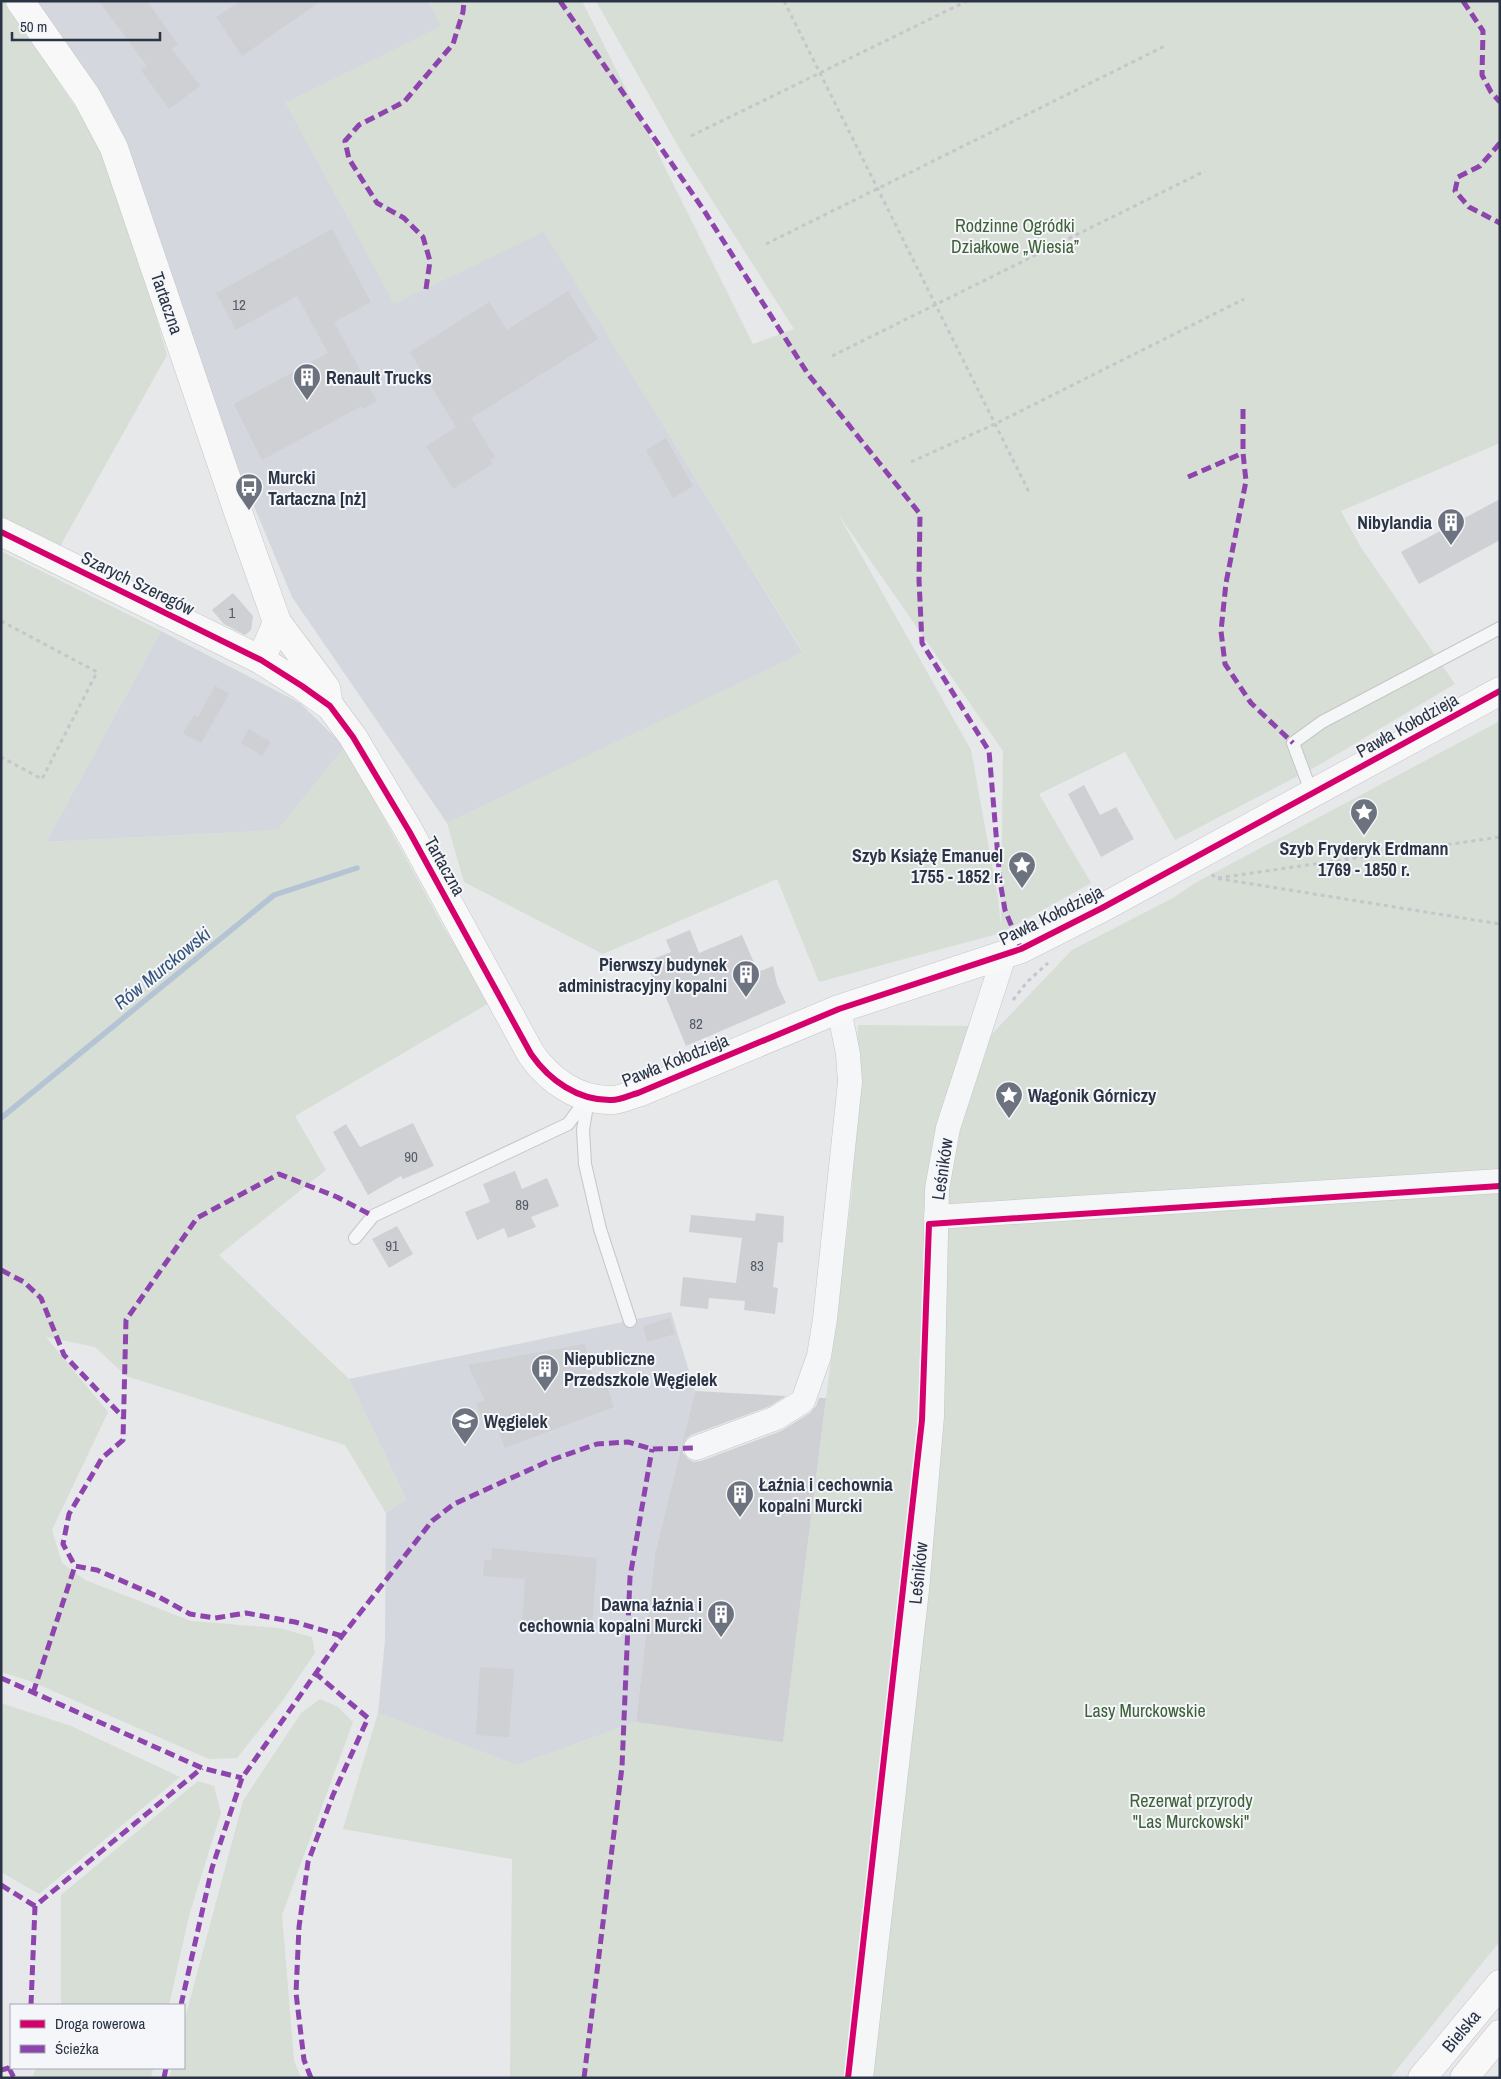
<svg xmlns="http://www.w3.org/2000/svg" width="1501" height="2079" font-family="'Archivo Narrow',sans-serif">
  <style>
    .built { fill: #d4d7dd }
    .green { fill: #d6ded6; fill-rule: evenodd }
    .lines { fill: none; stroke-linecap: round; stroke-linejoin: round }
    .stream { stroke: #b4c4d5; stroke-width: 5.5 }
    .building { fill: #ced0d3 }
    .lane-casing { stroke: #c4c6c8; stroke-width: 14 }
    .street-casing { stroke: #c4c6c8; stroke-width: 25 }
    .secondary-casing { stroke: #c4c6c8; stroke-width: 29 }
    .primary-casing { stroke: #c2c5c8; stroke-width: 29 }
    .path { stroke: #c5c6ca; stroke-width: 3; stroke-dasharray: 4 4; stroke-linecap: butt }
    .lane { stroke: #f5f6f7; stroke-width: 12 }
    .street { stroke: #f5f6f7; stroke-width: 24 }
    .secondary { stroke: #f8f8f8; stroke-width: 28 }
    .primary { stroke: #f8f8f8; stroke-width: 28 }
    .quiet { stroke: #8e44ad; stroke-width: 5; stroke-dasharray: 10 5; stroke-linecap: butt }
    .cycleway-casing { stroke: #f4f6f9; stroke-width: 9 }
    .cycleway { stroke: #d6006c; stroke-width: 6 }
    .labels { text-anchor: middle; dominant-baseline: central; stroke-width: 4; stroke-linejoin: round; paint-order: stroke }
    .number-label { font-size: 15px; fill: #545c69 }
    .park-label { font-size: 18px; fill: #3f6138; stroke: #f4f6f9 }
    .street-label { font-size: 18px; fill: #2b3445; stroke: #f4f6f9 }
    .poi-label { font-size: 18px; font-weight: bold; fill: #2b3445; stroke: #f4f6f9; text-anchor: start }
    .water-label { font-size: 19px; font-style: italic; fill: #34527a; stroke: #f4f6f9 }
  </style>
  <rect width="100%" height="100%" fill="#e6e8ea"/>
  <g class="built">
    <polygon points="26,1 428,1 442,26 286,103 394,303 544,231 803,653 447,823 292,597 210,401 136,178"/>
    <polygon points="161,631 300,703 345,747 278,830 46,842"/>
    <polygon points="671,1312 695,1391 655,1554 636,1722 517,1765 378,1713 385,1640 386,1513 406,1499 349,1379"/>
  </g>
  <g class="green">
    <polygon points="1,1 5,1 111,161 167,355 59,548 1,519"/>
    <path d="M428,1H582L753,344L794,329L682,153L596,1H1500V443L1341,511L1360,546L1455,684L1319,765L1175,840L1125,752L1039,794L1091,883L1001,933L819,982L777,879L603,954L464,882L447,823L803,652L544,232L394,304L286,103L441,26ZM838,514L1003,751L1001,927L998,898L971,750Z"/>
    <polygon points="1,551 161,631 46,842 278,830 345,747 444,928 491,1002 295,1116 326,1170 219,1255 349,1379 406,1499 386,1513 345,1445 126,1376 95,1347 46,1337 108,1412 52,1530 62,1563 85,1580 191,1621 279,1628 312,1637 315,1653 283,1700 237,1758 209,1759 30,1681 1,1672"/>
    <polygon points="1500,721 1500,1941 1390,2078 510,2078 512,1859 343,1829 378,1713 517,1765 636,1722 783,1741 852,1192 858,1025 971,1026 971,1091 991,1035 1072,950 1173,898 1195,883"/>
    <polygon points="320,1699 338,1707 353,1722 282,1915 294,2060 301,2078 169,2078 172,2068 184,2068 184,2022 243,1801 301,1713"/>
    <polygon points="1,1703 71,1726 180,1777 39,1894 1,1872"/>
    <polygon points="198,1781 214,1786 221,1813 190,1912 169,2005 61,2005 61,1895"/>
    <polygon points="36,2068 153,2068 151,2078 32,2078"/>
  </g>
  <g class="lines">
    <polyline class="stream" points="1,1118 274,895 357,868"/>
  </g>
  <g class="building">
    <polygon points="99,1 147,1 178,44 172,49 200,86 169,109 141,70 147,66"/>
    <polygon points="240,1 321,1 242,56 216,17"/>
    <polygon points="332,229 371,302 334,322 377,401 364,408 360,407 262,460 234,404 328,353 297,296 236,330 216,293"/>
    <polygon points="568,291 598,339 471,418 495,457 490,460 492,464 453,489 426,446 456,427 410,352 489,302 507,330"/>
    <polygon points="666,438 693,486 673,498 646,450"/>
    <polygon points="1500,499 1500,540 1419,584 1401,552"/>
    <polygon points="233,593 253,616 251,630 245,635 224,624 212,610"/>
    <polygon points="215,686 229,694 201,743 183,733 194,715 198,717"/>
    <polygon points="249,729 271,742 262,756 241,743"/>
    <polygon points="1084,785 1100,815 1116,807 1134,839 1101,857 1068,794"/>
    <polygon points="690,930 699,953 742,935 758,972 773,966 777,984 786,1003 686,1046 662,988 658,990 645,962 671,952 666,940"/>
    <polygon points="413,1123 434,1166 403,1179 401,1176 368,1195 333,1132 346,1124 360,1147"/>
    <polygon points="515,1171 522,1189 547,1178 559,1206 531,1217 536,1227 508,1238 504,1228 477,1240 465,1212 490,1202 483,1184"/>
    <polygon points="756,1213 784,1216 783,1243 778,1242 773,1287 778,1288 775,1314 744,1310 745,1301 709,1298 708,1309 680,1306 683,1277 736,1283 742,1238 689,1232 691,1215 755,1221"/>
    <polygon points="397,1226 413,1254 389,1268 372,1239"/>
    <polygon points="670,1318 675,1334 647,1342 643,1326"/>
    <polygon points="585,1344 594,1381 604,1378 614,1407 505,1448 492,1414 482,1418 476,1404 485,1400 468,1365"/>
    <polygon points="695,1391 786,1396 770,1406 691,1435 686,1439 683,1445 683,1453 688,1459 694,1462 701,1461 781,1431 810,1413 816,1406 819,1398 826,1398 783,1742 636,1722 655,1554"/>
    <polygon points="492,1548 597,1558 592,1628 522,1623 525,1579 483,1576 484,1560 491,1560"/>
    <polygon points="480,1667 514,1669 509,1737 476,1735"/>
  </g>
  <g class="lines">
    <g class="lane-casing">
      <g id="lane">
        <polyline points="1312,794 1293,743 1322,722 1500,628"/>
        <polyline points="588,1099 583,1130 585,1164 600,1229 630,1321"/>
        <polyline points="355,1238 373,1216 568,1124 588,1097"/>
      </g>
    </g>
    <g class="street-casing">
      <g id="street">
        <polyline points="936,1217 1500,1181"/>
        <polyline points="696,1448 776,1418 803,1401 819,1356 825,1319 850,1082 848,1054 839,1009"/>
        <polyline points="861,2078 917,1590 925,1498 932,1416 937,1189 948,1128 1004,956"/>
      </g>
    </g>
    <g class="secondary-casing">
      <g id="secondary">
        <polyline points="20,1 87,97 114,148 238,512 277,622 261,660"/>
        <path d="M1,532L261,660L302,686L330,706L353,737L409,831L531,1054C549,1080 578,1101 612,1100C620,1100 630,1095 638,1093L839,1009L1021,949L1102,908L1500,691"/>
        <polyline points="277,622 326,688 329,705"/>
      </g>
    </g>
    <g class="primary-casing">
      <g id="primary">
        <polyline points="1422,2078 1500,1984"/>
        <polyline points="1464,2078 1500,2034"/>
      </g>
    </g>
    <g class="path">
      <polyline points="784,1 1030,494"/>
      <polyline points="691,136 967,1"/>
      <polyline points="766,244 1167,45"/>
      <polyline points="832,356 1205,171"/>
      <polyline points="911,462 995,424 1244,299"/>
      <polyline points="1,621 97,672 42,779 1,757"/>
      <polyline points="1212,874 1215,878 1500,924"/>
      <polyline points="1218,878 1500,837"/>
      <polyline points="1013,1000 1027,982 1048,963"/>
    </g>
    <use href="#lane" class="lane"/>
    <use href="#street" class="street"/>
    <use href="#secondary" class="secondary"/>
    <use href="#primary" class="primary"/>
    <g class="quiet">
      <polyline points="560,1 703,209 808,374 920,514 919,580 922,643 989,751 1000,881 1005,910 1021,949"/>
      <polyline points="1463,1 1483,31 1482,75 1491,92 1500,102"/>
      <polyline points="1500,143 1480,166 1458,177 1455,191 1469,207 1500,223"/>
      <polyline points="426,289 430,261 423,237 404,218 377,203 349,159 345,141 359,125 404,102 453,44 463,12 464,1"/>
      <polyline points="1243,409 1243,453 1246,481 1226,583 1221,631 1225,664 1251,703 1293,743"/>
      <polyline points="1188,477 1243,453"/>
      <polyline points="1,1270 24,1282 41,1298 64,1355 123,1417"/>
      <polyline points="342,1636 295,1622 246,1613 215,1618 190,1614 159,1597 97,1570 75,1566 63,1544 69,1514 102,1458 123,1440 126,1320 197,1218 279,1174 337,1197 373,1216"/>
      <polyline points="1,1678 202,1768 242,1778"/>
      <polyline points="33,1693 75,1566"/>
      <polyline points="1,1885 35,1906"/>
      <polyline points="31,2005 35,1906 202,1768"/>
      <polyline points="181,2005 212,1868 242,1778 342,1636 432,1521 454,1504 551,1460 597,1444 628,1442 652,1449 696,1448"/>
      <polyline points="9,2068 14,2078"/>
      <polyline points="1,2070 9,2068 11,2062"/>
      <polyline points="164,2078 166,2068"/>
      <polyline points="311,2078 304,2060 296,1993 299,1927 308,1862 333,1795 368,1718 315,1673"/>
      <polyline points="584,2078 622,1767 630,1577 652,1449"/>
    </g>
    <g class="cycleway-casing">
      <g id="cycleway">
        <path d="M1,532L261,660L302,686L330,706L353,737L409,831L531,1054C549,1080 578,1101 612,1100C620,1100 630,1095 638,1093L839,1009L1021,949L1102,908L1500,691"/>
        <polyline points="848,2078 922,1420 929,1224 1500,1186"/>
      </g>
    </g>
    <use href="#cycleway" class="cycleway"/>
  </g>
  <defs>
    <g id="building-pin" transform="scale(1.4375)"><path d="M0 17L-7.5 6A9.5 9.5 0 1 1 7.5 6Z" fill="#6c737f" stroke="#f4f6f9"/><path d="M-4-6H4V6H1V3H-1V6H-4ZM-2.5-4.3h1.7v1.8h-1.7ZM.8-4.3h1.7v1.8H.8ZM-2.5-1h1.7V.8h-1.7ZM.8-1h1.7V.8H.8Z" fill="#fff"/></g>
    <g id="bus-pin" transform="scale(1.4375)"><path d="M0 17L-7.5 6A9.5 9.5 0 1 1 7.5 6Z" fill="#6c737f" stroke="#f4f6f9"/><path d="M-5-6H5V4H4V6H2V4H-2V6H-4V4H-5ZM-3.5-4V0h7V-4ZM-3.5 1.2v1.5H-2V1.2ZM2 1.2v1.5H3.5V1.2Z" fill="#fff"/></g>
    <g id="sight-pin" transform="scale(1.4375)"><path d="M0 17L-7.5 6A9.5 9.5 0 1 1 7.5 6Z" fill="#6c737f" stroke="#f4f6f9"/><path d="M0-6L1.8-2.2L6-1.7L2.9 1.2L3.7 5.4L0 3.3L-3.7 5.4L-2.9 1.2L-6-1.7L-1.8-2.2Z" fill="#fff"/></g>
    <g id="school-pin" transform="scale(1.4375)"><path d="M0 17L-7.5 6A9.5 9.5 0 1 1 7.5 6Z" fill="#6c737f" stroke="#f4f6f9"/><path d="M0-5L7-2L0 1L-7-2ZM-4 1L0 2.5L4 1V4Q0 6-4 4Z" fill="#fff"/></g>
  </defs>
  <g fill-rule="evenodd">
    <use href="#building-pin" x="307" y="377"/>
    <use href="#bus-pin" x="249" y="487"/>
    <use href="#building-pin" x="1451" y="522"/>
    <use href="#sight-pin" x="1364" y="812"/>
    <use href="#sight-pin" x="1022" y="865"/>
    <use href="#building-pin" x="746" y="974"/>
    <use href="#sight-pin" x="1009" y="1095"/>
    <use href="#building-pin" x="545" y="1368"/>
    <use href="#school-pin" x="465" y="1421"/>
    <use href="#building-pin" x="740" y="1494"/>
    <use href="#building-pin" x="721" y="1614"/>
  </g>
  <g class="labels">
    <g class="number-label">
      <text x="239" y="304">12</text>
      <text x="232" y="612">1</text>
      <text x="696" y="1023">82</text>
      <text x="411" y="1156">90</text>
      <text x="522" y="1204">89</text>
      <text x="392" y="1245">91</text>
      <text x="757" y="1265">83</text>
    </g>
    <g class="park-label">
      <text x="1015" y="225">Rodzinne Ogródki<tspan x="1015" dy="21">Działkowe „Wiesia”</tspan></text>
      <text x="1145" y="1710">Lasy Murckowskie</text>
      <text x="1191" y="1800">Rezerwat przyrody<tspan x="1191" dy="21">"Las Murckowski"</tspan></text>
    </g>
    <g class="street-label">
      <text transform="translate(167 303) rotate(71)">Tartaczna</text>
      <text transform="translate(138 583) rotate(26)">Szarych Szeregów</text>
      <text transform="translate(1407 725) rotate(-29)">Pawła Kołodzieja</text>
      <text transform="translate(445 866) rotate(61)">Tartaczna</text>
      <text transform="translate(1051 915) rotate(-26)">Pawła Kołodzieja</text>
      <text transform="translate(675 1060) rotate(-22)">Pawła Kołodzieja</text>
      <text transform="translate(942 1169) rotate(-82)">Leśników</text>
      <text transform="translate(918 1573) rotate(-84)">Leśników</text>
      <text transform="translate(1461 2031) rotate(-50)">Bielska</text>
    </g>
    <g class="poi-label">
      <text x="326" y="377">Renault Trucks</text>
      <text x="268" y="477">Murcki<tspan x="268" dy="21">Tartaczna [nż]</tspan></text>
      <text x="1432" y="522" text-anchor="end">Nibylandia</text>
      <text x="1364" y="848" text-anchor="middle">Szyb Fryderyk Erdmann<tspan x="1364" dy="21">1769 - 1850 r.</tspan></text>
      <text x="1003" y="855" text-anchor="end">Szyb Książę Emanuel<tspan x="1003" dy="21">1755 - 1852 r.</tspan></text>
      <text x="727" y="964" text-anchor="end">Pierwszy budynek<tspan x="727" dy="21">administracyjny kopalni</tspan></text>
      <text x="1028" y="1095">Wagonik Górniczy</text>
      <text x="564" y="1358">Niepubliczne<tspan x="564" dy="21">Przedszkole Węgielek</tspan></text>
      <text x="484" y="1421">Węgielek</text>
      <text x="759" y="1484">Łaźnia i cechownia<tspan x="759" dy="21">kopalni Murcki</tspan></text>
      <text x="702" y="1604" text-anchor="end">Dawna łaźnia i<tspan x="702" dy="21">cechownia kopalni Murcki</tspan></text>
    </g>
    <g class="water-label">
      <text transform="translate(162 968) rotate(-39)">Rów Murckowski</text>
    </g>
  </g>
  <rect width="1501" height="2079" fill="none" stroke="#2b3445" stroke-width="5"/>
  <rect x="10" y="2004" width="175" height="65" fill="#f4f6f9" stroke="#a4a8b1"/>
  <rect x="20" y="2020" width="25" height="8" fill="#d6006c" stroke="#a4a8b1"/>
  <text x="55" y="2029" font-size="15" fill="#2b3445">Droga rowerowa</text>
  <rect x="20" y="2045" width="25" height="8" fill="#8e44ad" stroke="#a4a8b1"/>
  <text x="55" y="2054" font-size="15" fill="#2b3445">Ścieżka</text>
  <path d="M12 32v8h148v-8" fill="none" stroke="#2b3445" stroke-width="2.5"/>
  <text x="20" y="32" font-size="15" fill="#2b3445" stroke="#f4f6f9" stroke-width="4" paint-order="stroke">50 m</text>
</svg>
